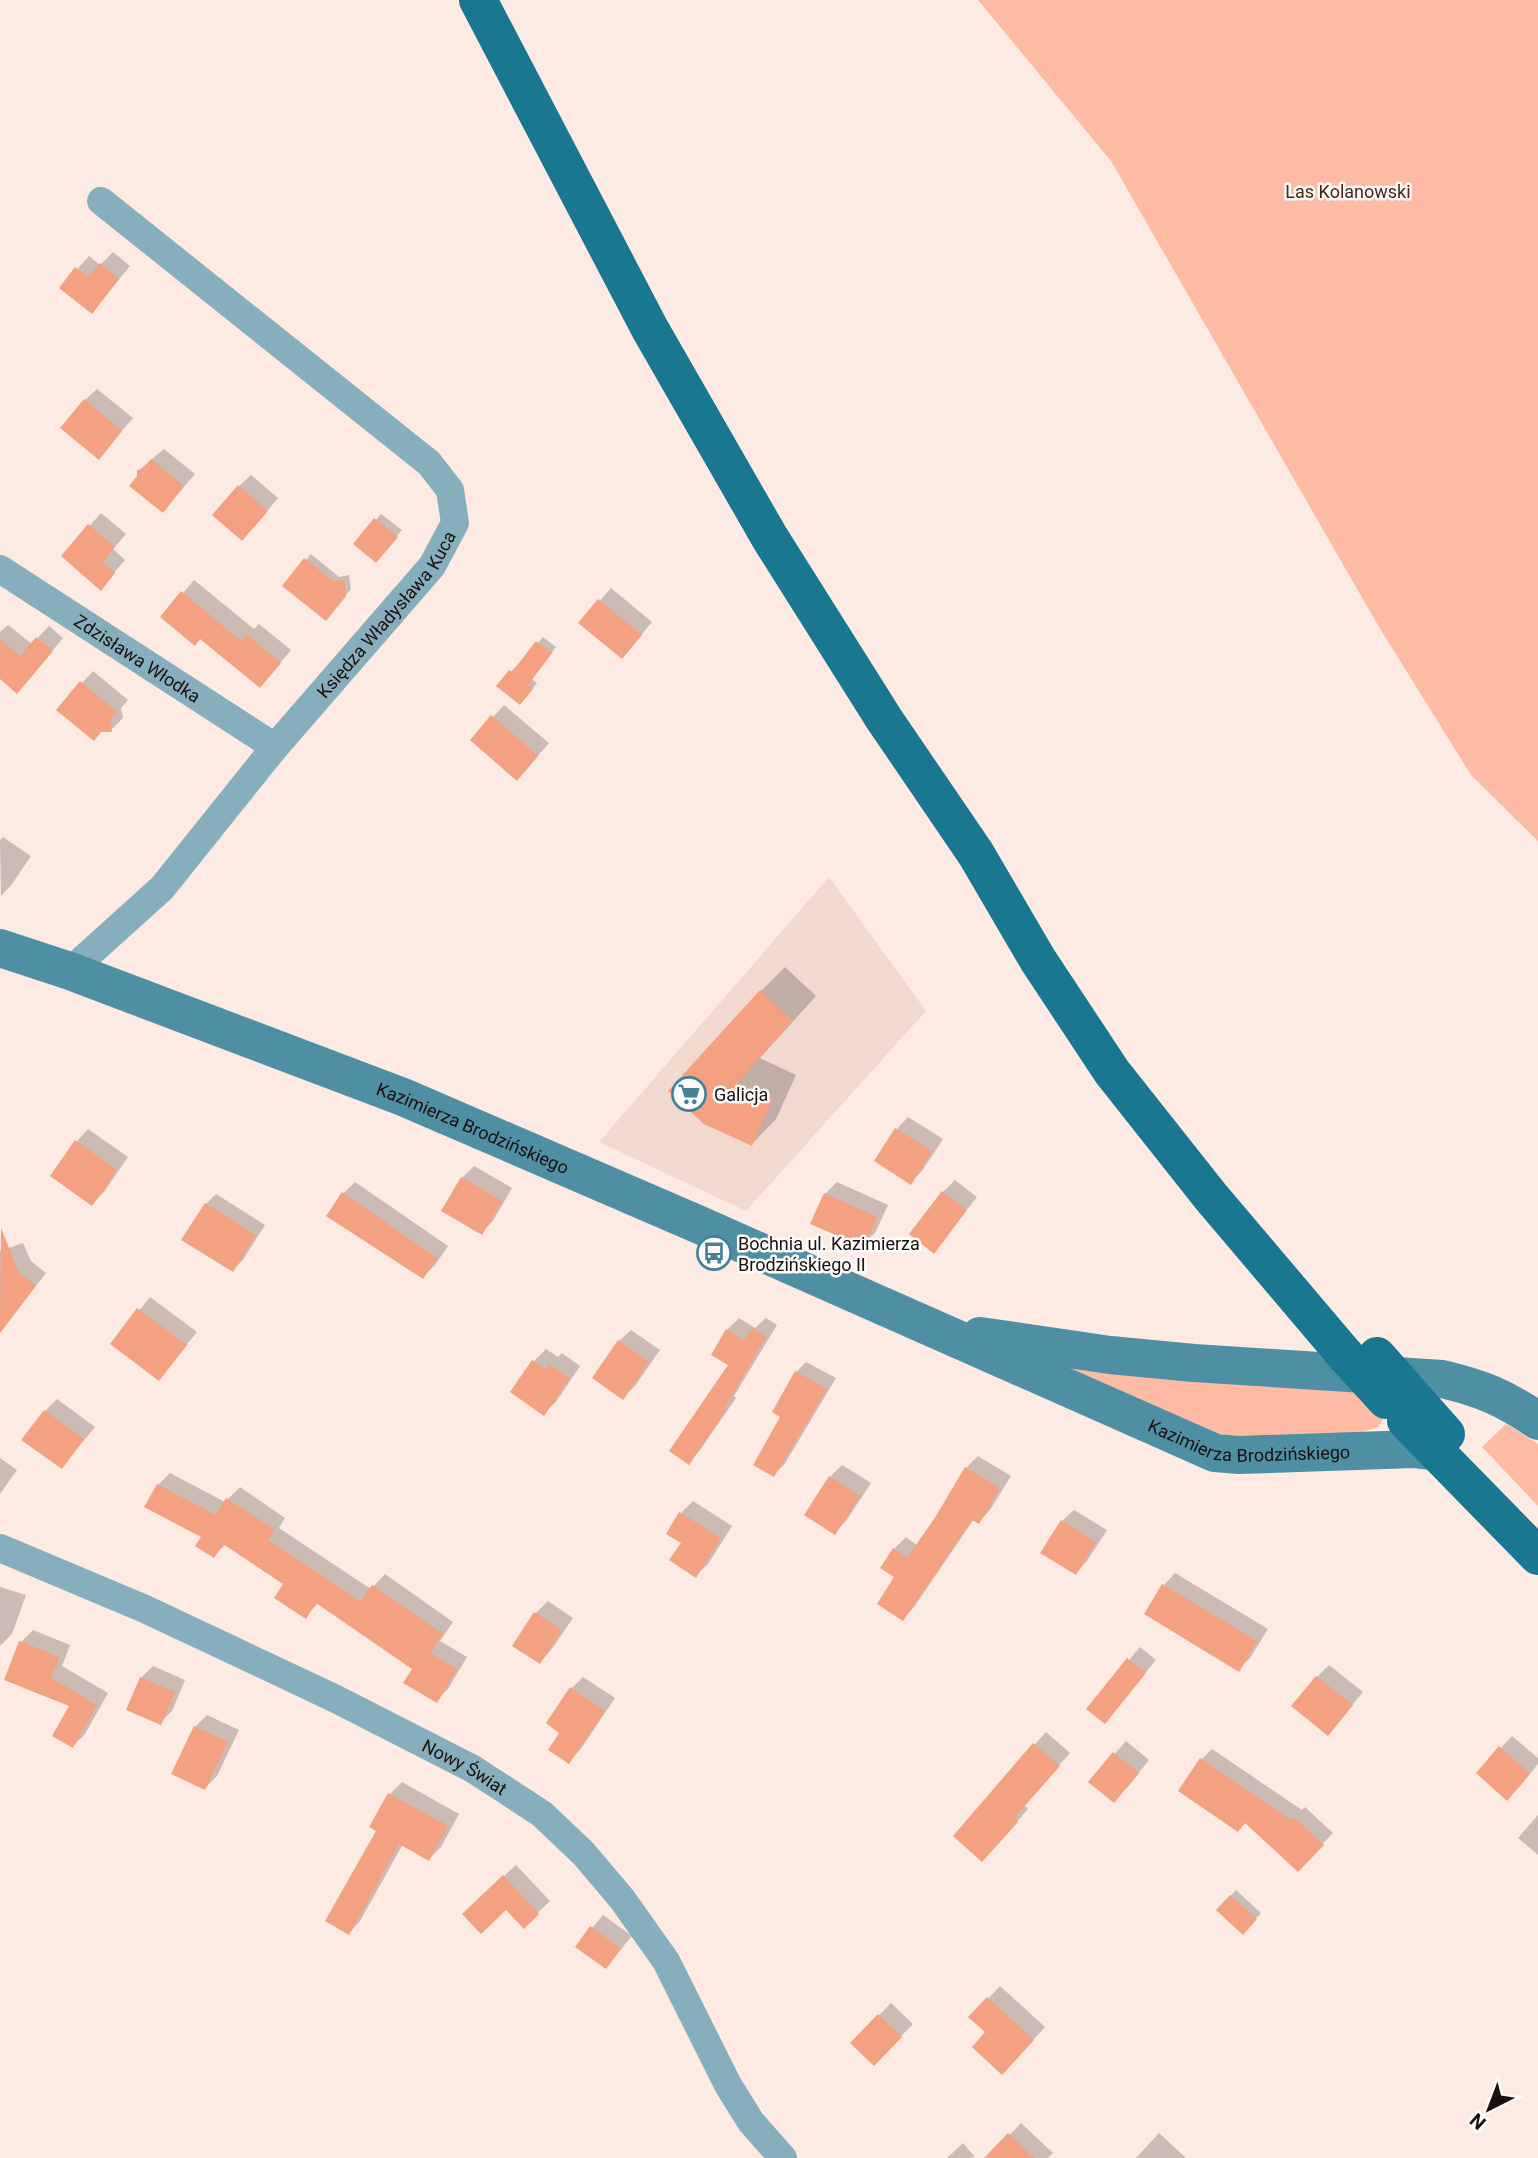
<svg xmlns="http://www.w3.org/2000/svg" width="1538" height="2158" font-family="Roboto,sans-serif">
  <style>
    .built { fill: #f1d9d0 }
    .green { fill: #fcbba2 }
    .shadow { fill: #0003 }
    .building { fill: #f3a181 }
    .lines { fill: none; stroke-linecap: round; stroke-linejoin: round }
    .street { stroke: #86aebd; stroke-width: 28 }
    .secondary { stroke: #4f8fa4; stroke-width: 38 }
    .primary { stroke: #197791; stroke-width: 38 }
    .primary-bridge { stroke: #197791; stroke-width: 38 }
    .labels { text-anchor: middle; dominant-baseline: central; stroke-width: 5; stroke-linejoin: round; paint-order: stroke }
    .park-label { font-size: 18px; fill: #511f09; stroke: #fcfcfc }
    .street-label { font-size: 18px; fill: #1b100c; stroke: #fcfcfc }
    .poi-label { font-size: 18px; fill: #1b100c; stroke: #fcfcfc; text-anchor: start }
  </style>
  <rect width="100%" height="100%" fill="#fdeae2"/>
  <polygon class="built" points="829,877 926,1011 746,1211 599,1142"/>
  <g class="green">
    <polygon points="978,0 1538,0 1538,841 1471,775 1379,627 1111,161"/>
    <polygon points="1036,1359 1241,1385 1352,1386 1384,1417 1378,1427 1351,1435 1263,1438 1217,1434"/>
    <polygon points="1506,1424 1538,1444 1538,1506 1482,1447"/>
  </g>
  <g class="shadow">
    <polygon points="113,252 130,266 92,312 61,287 89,256 100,265"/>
    <polygon points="97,389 133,418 99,457 85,400"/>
    <polygon points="164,449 195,474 163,511 139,477 139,470"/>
    <polygon points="251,475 278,498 254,527 239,486"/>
    <polygon points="101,513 126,534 113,549 125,560 101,588 63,556"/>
    <polygon points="381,514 402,530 381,555 355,544"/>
    <polygon points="311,554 339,577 349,575 351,589 331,613 285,586"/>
    <polygon points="194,580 254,629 259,624 291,650 271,674 163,617"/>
    <polygon points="611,588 652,622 633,645 581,623"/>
    <polygon points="8,625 32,644 49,626 63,638 29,679 0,677 0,632"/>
    <polygon points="543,637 556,647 532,679 537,683 526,697 499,685 516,666 518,667"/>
    <polygon points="93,671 128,700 121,708 123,718 111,730 102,730 82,683"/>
    <polygon points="504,705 549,743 528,767 493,717"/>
    <polygon points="3,837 31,856 12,884 1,896 0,840"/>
    <polygon points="785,967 816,996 760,1058 796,1075 776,1119 752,1144 705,1122 761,991"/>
    <polygon points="908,1117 943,1139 922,1171 910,1183 876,1161 897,1129"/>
    <polygon points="88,1129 128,1157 104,1192 92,1204 77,1141"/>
    <polygon points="474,1166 512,1188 493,1221 481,1233 462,1178"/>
    <polygon points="955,1180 977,1197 934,1251 943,1192"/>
    <polygon points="355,1182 448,1246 435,1265 423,1277 343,1194"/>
    <polygon points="837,1182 888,1205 875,1233 863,1245 825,1194"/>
    <polygon points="216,1194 265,1225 243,1260 233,1270 206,1204"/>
    <polygon points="23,1243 31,1261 46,1273 0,1333 0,1251"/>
    <polygon points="150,1297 197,1332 159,1379 112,1344"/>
    <polygon points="739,1318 755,1328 766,1318 777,1325 734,1396 736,1398 700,1450 689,1462 730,1364 727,1330"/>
    <polygon points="631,1330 660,1350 635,1386 623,1397 619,1341"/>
    <polygon points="546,1349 558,1357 562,1353 580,1366 556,1402 544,1413 513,1392 534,1361"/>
    <polygon points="806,1362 836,1378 784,1465 773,1475 783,1416 796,1372"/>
    <polygon points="57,1399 95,1427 62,1467 45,1411"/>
    <polygon points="978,1456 1011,1476 990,1510 979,1522 974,1519 914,1607 903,1619 894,1549 906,1537 918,1546 966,1468"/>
    <polygon points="0,1458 17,1470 0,1494"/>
    <polygon points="842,1465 871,1483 846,1521 834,1533 830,1477"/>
    <polygon points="170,1473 225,1502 240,1487 285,1518 279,1528 371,1589 385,1574 453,1622 440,1641 467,1657 448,1689 436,1701 414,1669 319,1602 306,1616 286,1583 226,1544 214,1556 203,1536 158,1485"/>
    <polygon points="693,1501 732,1526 708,1564 696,1575 683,1542 668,1533 681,1513"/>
    <polygon points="1074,1510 1107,1530 1087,1561 1075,1573 1062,1521"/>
    <polygon points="1175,1573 1268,1629 1250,1658 1239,1669 1164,1585"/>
    <polygon points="0,1587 26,1595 12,1634 0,1646"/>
    <polygon points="548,1601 573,1618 551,1650 540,1662 536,1613"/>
    <polygon points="33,1630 70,1645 62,1666 108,1693 85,1734 73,1746 72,1705 21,1642"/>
    <polygon points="1140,1647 1156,1660 1104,1722 1088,1709"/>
    <polygon points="1329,1665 1363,1692 1328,1734 1317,1677"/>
    <polygon points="153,1666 185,1680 172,1711 160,1723 141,1678"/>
    <polygon points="583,1677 615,1698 580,1750 568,1762 562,1732 572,1688"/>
    <polygon points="207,1715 239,1730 217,1776 205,1788 195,1727"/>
    <polygon points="1046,1732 1070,1753 1024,1805 1028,1809 994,1848 1004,1779"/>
    <polygon points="1512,1736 1538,1758 1538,1764 1519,1787 1501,1748"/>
    <polygon points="1126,1741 1149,1760 1126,1789 1090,1782"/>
    <polygon points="1212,1749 1302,1810 1305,1807 1333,1833 1298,1870 1246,1822 1238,1830 1201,1760"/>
    <polygon points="402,1782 459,1814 441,1847 429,1859 403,1844 360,1921 349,1933 378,1830 372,1827 390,1794"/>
    <polygon points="1538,1815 1538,1855 1518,1838"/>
    <polygon points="516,1865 550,1901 524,1926 506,1907 476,1902"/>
    <polygon points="1236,1890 1261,1913 1243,1932 1218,1910"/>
    <polygon points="603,1915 632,1936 606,1967 577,1946"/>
    <polygon points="1000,1986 1045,2027 1014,2061 971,2017"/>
    <polygon points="891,2003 913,2024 874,2064 852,2043"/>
    <polygon points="1021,2123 1053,2153 1048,2158 988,2158"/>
    <polygon points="1159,2133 1186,2158 1136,2158"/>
    <polygon points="963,2143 974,2156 972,2158 947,2158"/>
  </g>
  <g class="building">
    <polygon points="100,263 119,279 92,314 59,288 75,267 88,277"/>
    <polygon points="84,399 122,431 99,460 60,428"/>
    <polygon points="151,459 184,486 163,513 129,486 137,476 137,470 143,469"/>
    <polygon points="238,485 268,511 242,541 212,515"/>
    <polygon points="374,518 398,537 376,563 353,544"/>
    <polygon points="88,524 115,547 102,562 115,573 101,591 61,556"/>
    <polygon points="304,558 333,581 344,580 346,596 326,621 282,586"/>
    <polygon points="181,591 241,641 246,634 281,663 260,688 200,639 195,646 160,617"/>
    <polygon points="598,599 642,635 622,659 578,623"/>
    <polygon points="36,637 53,651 17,694 0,679 0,639 20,656"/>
    <polygon points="536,641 552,653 528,685 533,689 520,705 496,686 509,670 512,672"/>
    <polygon points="80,681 117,712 110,721 112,732 101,732 94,741 56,710"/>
    <polygon points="491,715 538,756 517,781 470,740"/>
    <polygon points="760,990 793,1021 737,1083 773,1099 752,1146 704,1124 668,1091"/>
    <polygon points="895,1128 932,1151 911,1185 874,1161"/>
    <polygon points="75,1140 117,1170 92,1206 50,1176"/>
    <polygon points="461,1177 502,1201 482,1235 441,1211"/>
    <polygon points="942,1191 967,1210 934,1254 909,1234"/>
    <polygon points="342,1192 437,1258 423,1279 326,1216"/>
    <polygon points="824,1193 877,1217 864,1247 810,1224"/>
    <polygon points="205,1203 256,1235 233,1272 181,1240"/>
    <polygon points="1,1228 19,1273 36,1285 0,1333"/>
    <polygon points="137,1308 187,1345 159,1381 110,1344"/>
    <polygon points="752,1328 766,1337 724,1409 726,1410 689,1465 669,1451 728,1365 711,1355 726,1329 744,1340"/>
    <polygon points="618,1340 649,1362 623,1400 592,1378"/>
    <polygon points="532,1360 545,1369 549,1364 570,1378 544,1416 510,1392"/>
    <polygon points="795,1371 827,1389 774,1477 753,1465 780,1417 772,1412"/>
    <polygon points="44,1410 84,1439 62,1469 21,1440"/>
    <polygon points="965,1467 1000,1488 979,1524 972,1520 903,1621 877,1604 894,1577 880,1568 893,1548 907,1558 936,1516"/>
    <polygon points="829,1476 860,1496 835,1535 804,1515"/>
    <polygon points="157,1484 215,1515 226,1498 275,1530 268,1540 360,1601 372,1585 443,1634 430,1653 457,1669 437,1703 403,1683 412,1669 316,1603 306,1619 274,1598 283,1584 223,1544 214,1558 195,1546 201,1537 144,1507"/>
    <polygon points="679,1512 721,1538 696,1578 669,1560 681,1543 666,1534"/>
    <polygon points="1061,1520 1096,1542 1076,1575 1040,1553"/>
    <polygon points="1162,1584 1257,1641 1239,1672 1144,1614"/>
    <polygon points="534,1612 562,1630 540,1664 512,1646"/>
    <polygon points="19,1641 59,1657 51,1678 97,1705 73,1748 52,1736 69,1706 4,1680"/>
    <polygon points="1127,1658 1146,1673 1105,1724 1086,1709"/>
    <polygon points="1316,1676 1353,1705 1328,1736 1291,1706"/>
    <polygon points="140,1677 175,1692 161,1725 126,1710"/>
    <polygon points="570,1687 605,1711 569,1764 548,1750 559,1733 546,1723"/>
    <polygon points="194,1726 228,1742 205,1790 171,1774"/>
    <polygon points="1033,1743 1060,1766 1014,1818 1018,1822 982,1862 953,1836"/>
    <polygon points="1499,1746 1530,1774 1507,1801 1476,1773"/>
    <polygon points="1113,1752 1139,1773 1114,1803 1088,1782"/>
    <polygon points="1200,1758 1291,1820 1294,1817 1324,1845 1298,1872 1245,1823 1238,1832 1178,1791"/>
    <polygon points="388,1793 448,1826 429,1861 399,1844 349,1935 325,1921 376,1831 369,1827"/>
    <polygon points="503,1875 539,1914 524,1929 506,1910 481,1934 462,1914"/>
    <polygon points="1230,1895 1257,1919 1243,1935 1216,1910"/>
    <polygon points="590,1926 621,1949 606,1969 575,1947"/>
    <polygon points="987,1997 1034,2040 1002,2075 972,2047 985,2032 968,2017"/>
    <polygon points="878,2014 902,2037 874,2066 850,2043"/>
    <polygon points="1008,2133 1034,2158 984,2158"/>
  </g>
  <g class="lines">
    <g class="street">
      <path id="s1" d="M0,569L275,747"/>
      <path id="s2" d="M70,971L162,888L275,747L432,566L455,523L450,490L429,463L101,201"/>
      <path id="s3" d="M0,1548L145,1609L336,1699L473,1769L542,1814L584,1854L622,1899L666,1961L728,2085L751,2122L783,2158"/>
    </g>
    <g class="secondary">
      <path id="s4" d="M0,948L70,971L403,1097L695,1223L1215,1453L1239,1455L1414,1449L1433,1451"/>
      <path d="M980,1336L1110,1355L1194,1363L1442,1379C1481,1388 1505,1398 1538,1421"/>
    </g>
    <g class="primary">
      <polyline points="478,0 650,329 770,538 884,719 976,854 1038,960 1112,1072 1211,1197 1345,1355"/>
      <polyline points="1406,1421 1538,1556"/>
    </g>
    <g class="primary-bridge">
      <polyline points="1345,1355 1386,1400"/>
      <polyline points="1377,1356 1446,1434"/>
    </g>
  </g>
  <defs>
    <g id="supermarket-ring" transform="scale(1.75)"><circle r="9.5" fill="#fcfcfc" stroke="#428196" stroke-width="1.5"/><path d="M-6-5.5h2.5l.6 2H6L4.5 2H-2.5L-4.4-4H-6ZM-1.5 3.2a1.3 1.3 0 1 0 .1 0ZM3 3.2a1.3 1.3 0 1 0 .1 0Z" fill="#428196"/></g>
    <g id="bus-ring" transform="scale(1.75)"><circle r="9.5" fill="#fcfcfc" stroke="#428196" stroke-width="1.5"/><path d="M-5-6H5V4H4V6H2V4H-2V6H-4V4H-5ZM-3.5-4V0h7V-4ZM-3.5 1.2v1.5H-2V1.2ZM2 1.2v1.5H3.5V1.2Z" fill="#428196"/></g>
  </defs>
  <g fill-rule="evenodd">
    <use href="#supermarket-ring" x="689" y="1094"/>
    <use href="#bus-ring" x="714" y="1253"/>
  </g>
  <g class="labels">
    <g class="park-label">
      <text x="1348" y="191">Las Kolanowski</text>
    </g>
    <g class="street-label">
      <text stroke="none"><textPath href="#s2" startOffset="478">Księdza Władysława Kuca</textPath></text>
      <text stroke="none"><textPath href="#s1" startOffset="164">Zdzisława Włodka</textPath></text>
      <text stroke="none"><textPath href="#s4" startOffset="506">Kazimierza Brodzińskiego</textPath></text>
      <text stroke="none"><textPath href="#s4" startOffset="1348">Kazimierza Brodzińskiego</textPath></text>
      <text stroke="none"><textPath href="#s3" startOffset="514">Nowy Świat</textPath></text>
    </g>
    <g class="poi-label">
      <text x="714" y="1094">Galicja</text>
      <text x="738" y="1243">Bochnia ul. Kazimierza<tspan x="738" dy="21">Brodzińskiego II</tspan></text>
    </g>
  </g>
  <g transform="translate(1489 2109) rotate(222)" stroke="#fcfcfc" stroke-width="5" paint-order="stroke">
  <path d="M0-5L12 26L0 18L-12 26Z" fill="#1b100c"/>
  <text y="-10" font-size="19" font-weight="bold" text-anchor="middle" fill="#1b100c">N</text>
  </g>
</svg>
